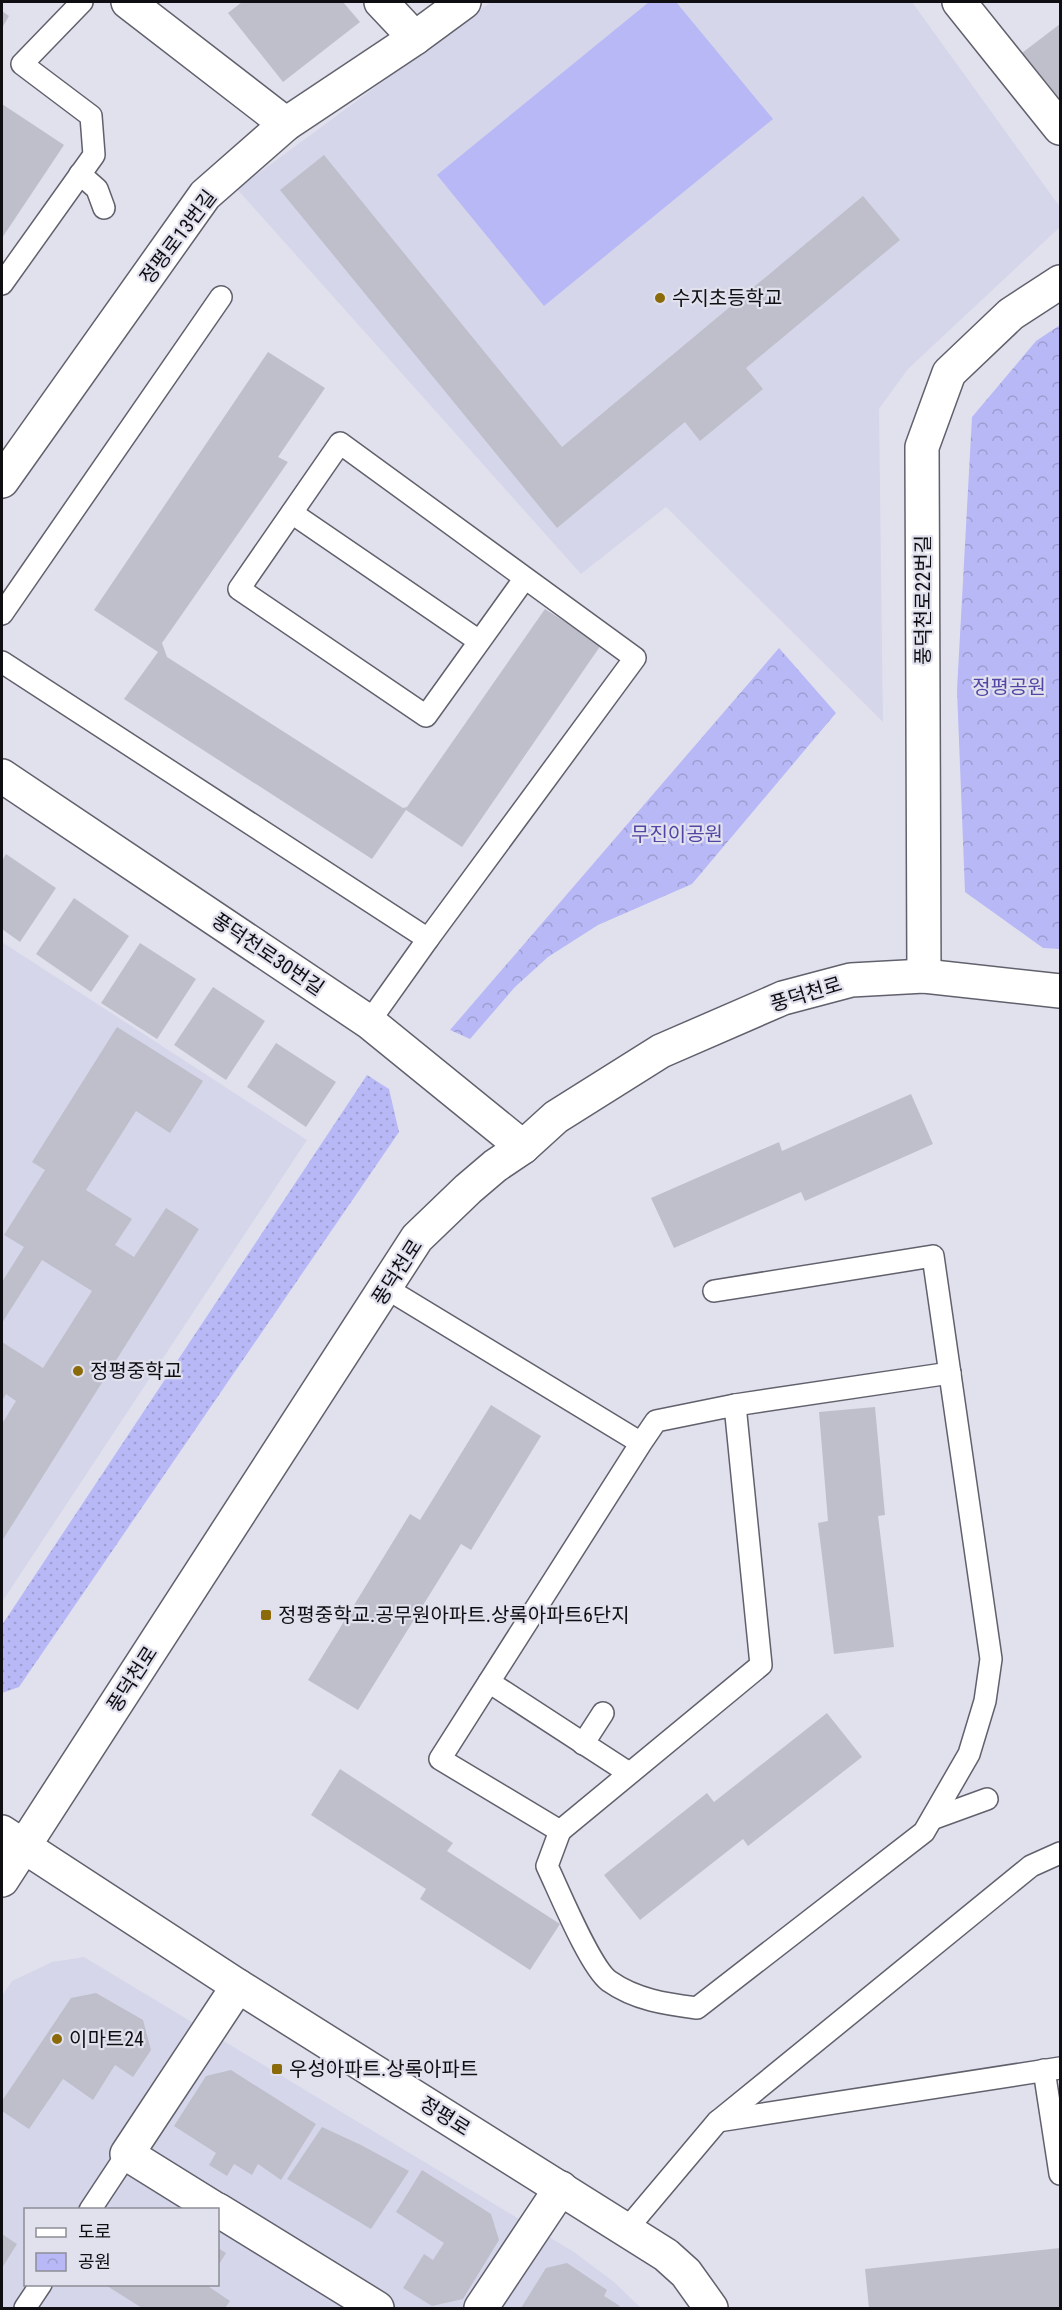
<svg xmlns="http://www.w3.org/2000/svg" width="1062" height="2310" font-family="'Roboto Condensed','Noto Sans KR',sans-serif">
  <style>
    .built { fill: #d5d6ea; fill-rule: evenodd }
    .grass { fill: url(#grass-dots) }
    .park { fill: url(#park-crowns) }
    .pitch { fill: #b8b8f6 }
    .building { fill: #bebfcb }
    .lines { fill: none; stroke-linecap: round; stroke-linejoin: round }
    .service-casing { stroke: #60616c; stroke-width: 24 }
    .minor-casing { stroke: #60616c; stroke-width: 36 }
    .tertiary-casing { stroke: #60616c; stroke-width: 36 }
    .secondary-casing { stroke: #60616c; stroke-width: 36 }
    .service { stroke: #fff; stroke-width: 21 }
    .minor { stroke: #fff; stroke-width: 33 }
    .tertiary { stroke: #fff; stroke-width: 33 }
    .secondary { stroke: #fff; stroke-width: 33 }
    .poi-dot { fill: #8b6a0a; stroke: #e1e1ee; stroke-width: 2 }
    .labels { text-anchor: middle; dominant-baseline: central; stroke-width: 4.5; stroke-linejoin: round; paint-order: stroke }
    .street-label { font-size: 20px; fill: #0f0f13; stroke: #e1e1ee }
    .poi-label { font-size: 20px; fill: #0f0f13; stroke: #e1e1ee; text-anchor: start }
    .park-label { font-size: 20px; fill: #5146a5; stroke: #e1e1ee }
  </style>
  <defs>
    <pattern id="grass-dots" width="8" height="8" patternUnits="userSpaceOnUse" patternTransform="scale(1.5)"><rect width="8" height="8" fill="#b8b8f6"/><path d="M2 2h.1M6 6h.1" fill="none" stroke="#9d9dd2" stroke-width="1.8" stroke-linecap="round"/></pattern>
    <pattern id="park-crowns" width="20" height="18" patternUnits="userSpaceOnUse" patternTransform="scale(1.5)"><rect width="20" height="18" fill="#b8b8f6"/><path d="M2 6a3 3 0 1 1 6 0M12 15a3 3 0 1 1 6 0" fill="none" stroke="#9d9dd2"/></pattern>
  </defs>
  <rect width="100%" height="100%" fill="#e1e1ee"/>
  <g class="built">
    <polygon points="491,2 912,2 1060,207 1060,227 908,369 879,409 883,722 666,507 581,574 237,189"/>
    <polygon points="2,942 307,1140 2,1602"/>
    <path d="M84,1957L574,2252L614,2282L641,2308H2V1996L12,1981L52,1962ZM26,2210H218V2284H26Z"/>
  </g>
  <polygon class="grass" points="367,1075 389,1089 399,1132 19,1687 2,1693 2,1625"/>
  <g class="park">
    <polygon points="1060,325 1060,949 1043,948 965,892 957,690 972,417 1036,341"/>
    <polygon points="779,648 836,713 692,884 598,925 548,957 515,987 470,1039 450,1030"/>
  </g>
  <polygon class="pitch" points="649,2 676,2 773,119 544,306 437,175"/>
  <g class="building">
    <polygon points="242,2 343,2 360,22 283,82 228,13"/>
    <polygon points="2,11 9,16 2,28"/>
    <polygon points="1060,24 1060,112 1018,56"/>
    <polygon points="2,104 64,145 2,238"/>
    <polygon points="324,155 562,447 863,196 900,240 746,368 763,389 700,441 685,422 557,528 280,190"/>
    <polygon points="268,352 325,388 278,457 288,462 162,643 167,657 403,808 407,807 545,609 601,645 462,847 406,810 372,859 124,699 158,652 94,610"/>
    <polygon points="6,854 56,888 20,942 2,929 2,861"/>
    <polygon points="74,898 129,936 91,992 36,954"/>
    <polygon points="140,943 196,979 157,1039 101,1003"/>
    <polygon points="213,987 265,1021 226,1080 174,1045"/>
    <polygon points="117,1027 203,1081 170,1133 136,1111 86,1190 132,1219 115,1245 134,1257 166,1208 199,1229 2,1541 2,1424 16,1401 6,1394 2,1401 2,1342 43,1368 92,1291 42,1260 2,1323 2,1282 24,1247 4,1235 45,1170 32,1162"/>
    <polygon points="276,1043 336,1082 306,1127 247,1087"/>
    <polygon points="911,1094 933,1144 805,1201 801,1192 674,1248 651,1198 779,1142 782,1151"/>
    <polygon points="491,1405 541,1436 471,1550 461,1544 358,1710 308,1680 410,1514 420,1520"/>
    <polygon points="875,1407 885,1515 878,1516 894,1647 834,1654 818,1523 828,1521 819,1412"/>
    <polygon points="827,1713 862,1757 748,1846 743,1839 640,1920 604,1875 707,1793 714,1802"/>
    <polygon points="340,1769 453,1843 447,1851 560,1924 530,1970 420,1899 426,1889 311,1815"/>
    <polygon points="96,1993 143,2020 151,2050 133,2077 115,2065 93,2100 63,2079 29,2129 2,2111 2,2101 71,1998"/>
    <polygon points="231,2070 316,2124 281,2180 258,2164 252,2175 234,2164 227,2176 209,2165 216,2153 174,2126 206,2076"/>
    <polygon points="322,2127 361,2145 409,2171 371,2229 287,2179"/>
    <polygon points="422,2170 491,2214 499,2240 463,2299 432,2306 403,2288 424,2254 433,2260 444,2243 396,2212"/>
    <polygon points="2,2234 17,2244 2,2268"/>
    <polygon points="218,2248 226,2253 218,2266"/>
    <polygon points="1060,2248 1060,2308 869,2308 865,2269"/>
    <polygon points="567,2263 607,2290 604,2296 620,2306 618,2308 521,2308 546,2268"/>
    <polygon points="104,2284 205,2284 230,2301 225,2308 142,2308"/>
  </g>
  <g class="lines">
    <g class="service-casing">
      <g id="service">
        <polyline points="80,174 97,189 104,208"/>
        <polyline points="2,284 94,155 91,116 22,64 82,2"/>
        <polyline points="292,513 479,641"/>
        <polyline points="2,614 221,297"/>
        <polyline points="2,662 428,939 635,658 340,443 239,589 426,716 525,578"/>
        <polyline points="369,1022 428,939"/>
        <polyline points="386,1288 641,1443 656,1421 735,1405 761,1665 560,1831 440,1759 641,1443"/>
        <polyline points="735,1405 950,1373"/>
        <polyline points="489,1682 629,1773"/>
        <polyline points="583,1744 603,1713"/>
        <polyline points="932,1819 987,1799"/>
        <path d="M560,1831L547,1866C559,1891 590,1967 609,1981C636,2000 666,2004 697,2008L924,1832L969,1754L985,1701L991,1659L933,1256L714,1291"/>
        <polyline points="1044,2070 1060,2174"/>
        <polyline points="718,2121 1060,2068"/>
        <polyline points="90,2210 127,2154"/>
        <polyline points="626,2230 717,2122 1031,1866 1060,1853"/>
        <polyline points="25,2308 41,2284"/>
      </g>
    </g>
    <g class="minor-casing">
      <g id="minor">
        <polyline points="128,2 286,124"/>
        <polyline points="381,2 415,38"/>
        <polyline points="959,2 1060,128"/>
        <polyline points="2,481 205,195 286,124 415,38 464,2"/>
        <polyline points="2,776 369,1022 523,1147"/>
        <polyline points="924,976 922,447 949,373 1011,314 1060,282"/>
        <polyline points="217,2210 127,2154 238,1986"/>
        <polyline points="218,2210 377,2308"/>
        <polyline points="481,2308 561,2188"/>
      </g>
    </g>
    <g class="tertiary-casing">
      <polyline id="tertiary" points="2,1832 238,1986 666,2255 686,2273 711,2308"/>
    </g>
    <g class="secondary-casing">
      <polyline id="secondary" points="2,1880 417,1238 468,1189 495,1166 523,1147 556,1117 661,1051 783,998 851,980 924,976 1060,991"/>
    </g>
    <use href="#service" class="service"/>
    <use href="#minor" class="minor"/>
    <use href="#tertiary" class="tertiary"/>
    <use href="#secondary" class="secondary"/>
  </g>
  <g class="poi-dot">
    <circle cx="660" cy="298" r="6"/>
    <circle cx="78" cy="1371" r="6"/>
    <rect x="260" y="1609" width="12" height="12" rx="3"/>
    <circle cx="57" cy="2039" r="6"/>
    <rect x="271" y="2063" width="12" height="12" rx="3"/>
  </g>
  <g class="labels">
    <g class="street-label">
      <text transform="translate(178 237) rotate(-53)">정평로13번길</text>
      <text transform="translate(923 600) rotate(-90)">풍덕천로22번길</text>
      <text transform="translate(268 954) rotate(34)">풍덕천로30번길</text>
      <text transform="translate(806 994) rotate(-17)">풍덕천로</text>
      <text transform="translate(397 1272) rotate(-57)">풍덕천로</text>
      <text transform="translate(132 1679) rotate(-57)">풍덕천로</text>
      <text transform="translate(445 2116) rotate(32)">정평로</text>
    </g>
    <g class="poi-label">
      <text x="672" y="298">수지초등학교</text>
      <text x="90" y="1371">정평중학교</text>
      <text x="278" y="1615">정평중학교.공무원아파트.상록아파트6단지</text>
      <text x="69" y="2039">이마트24</text>
      <text x="289" y="2069">우성아파트.상록아파트</text>
    </g>
    <g class="park-label">
      <text x="1009" y="687">정평공원</text>
      <text x="677" y="834">무진이공원</text>
    </g>
  </g>
  <rect width="1062" height="2310" fill="none" stroke="#0f0f13" stroke-width="6"/>
  <rect x="24" y="2208" width="195" height="78" fill="#e1e1ee" stroke="#8d8d96" stroke-width="1.5"/>
  <rect x="36" y="2228" width="30" height="9" fill="#ffffff" stroke="#8d8d96" stroke-width="1.5"/>
  <text x="78" y="2238" font-size="18" fill="#0f0f13">도로</text>
  <rect x="36" y="2253" width="30" height="18" fill="url(#park-crowns)" stroke="#8d8d96" stroke-width="1.5"/>
  <text x="78" y="2268" font-size="18" fill="#0f0f13">공원</text>
</svg>
